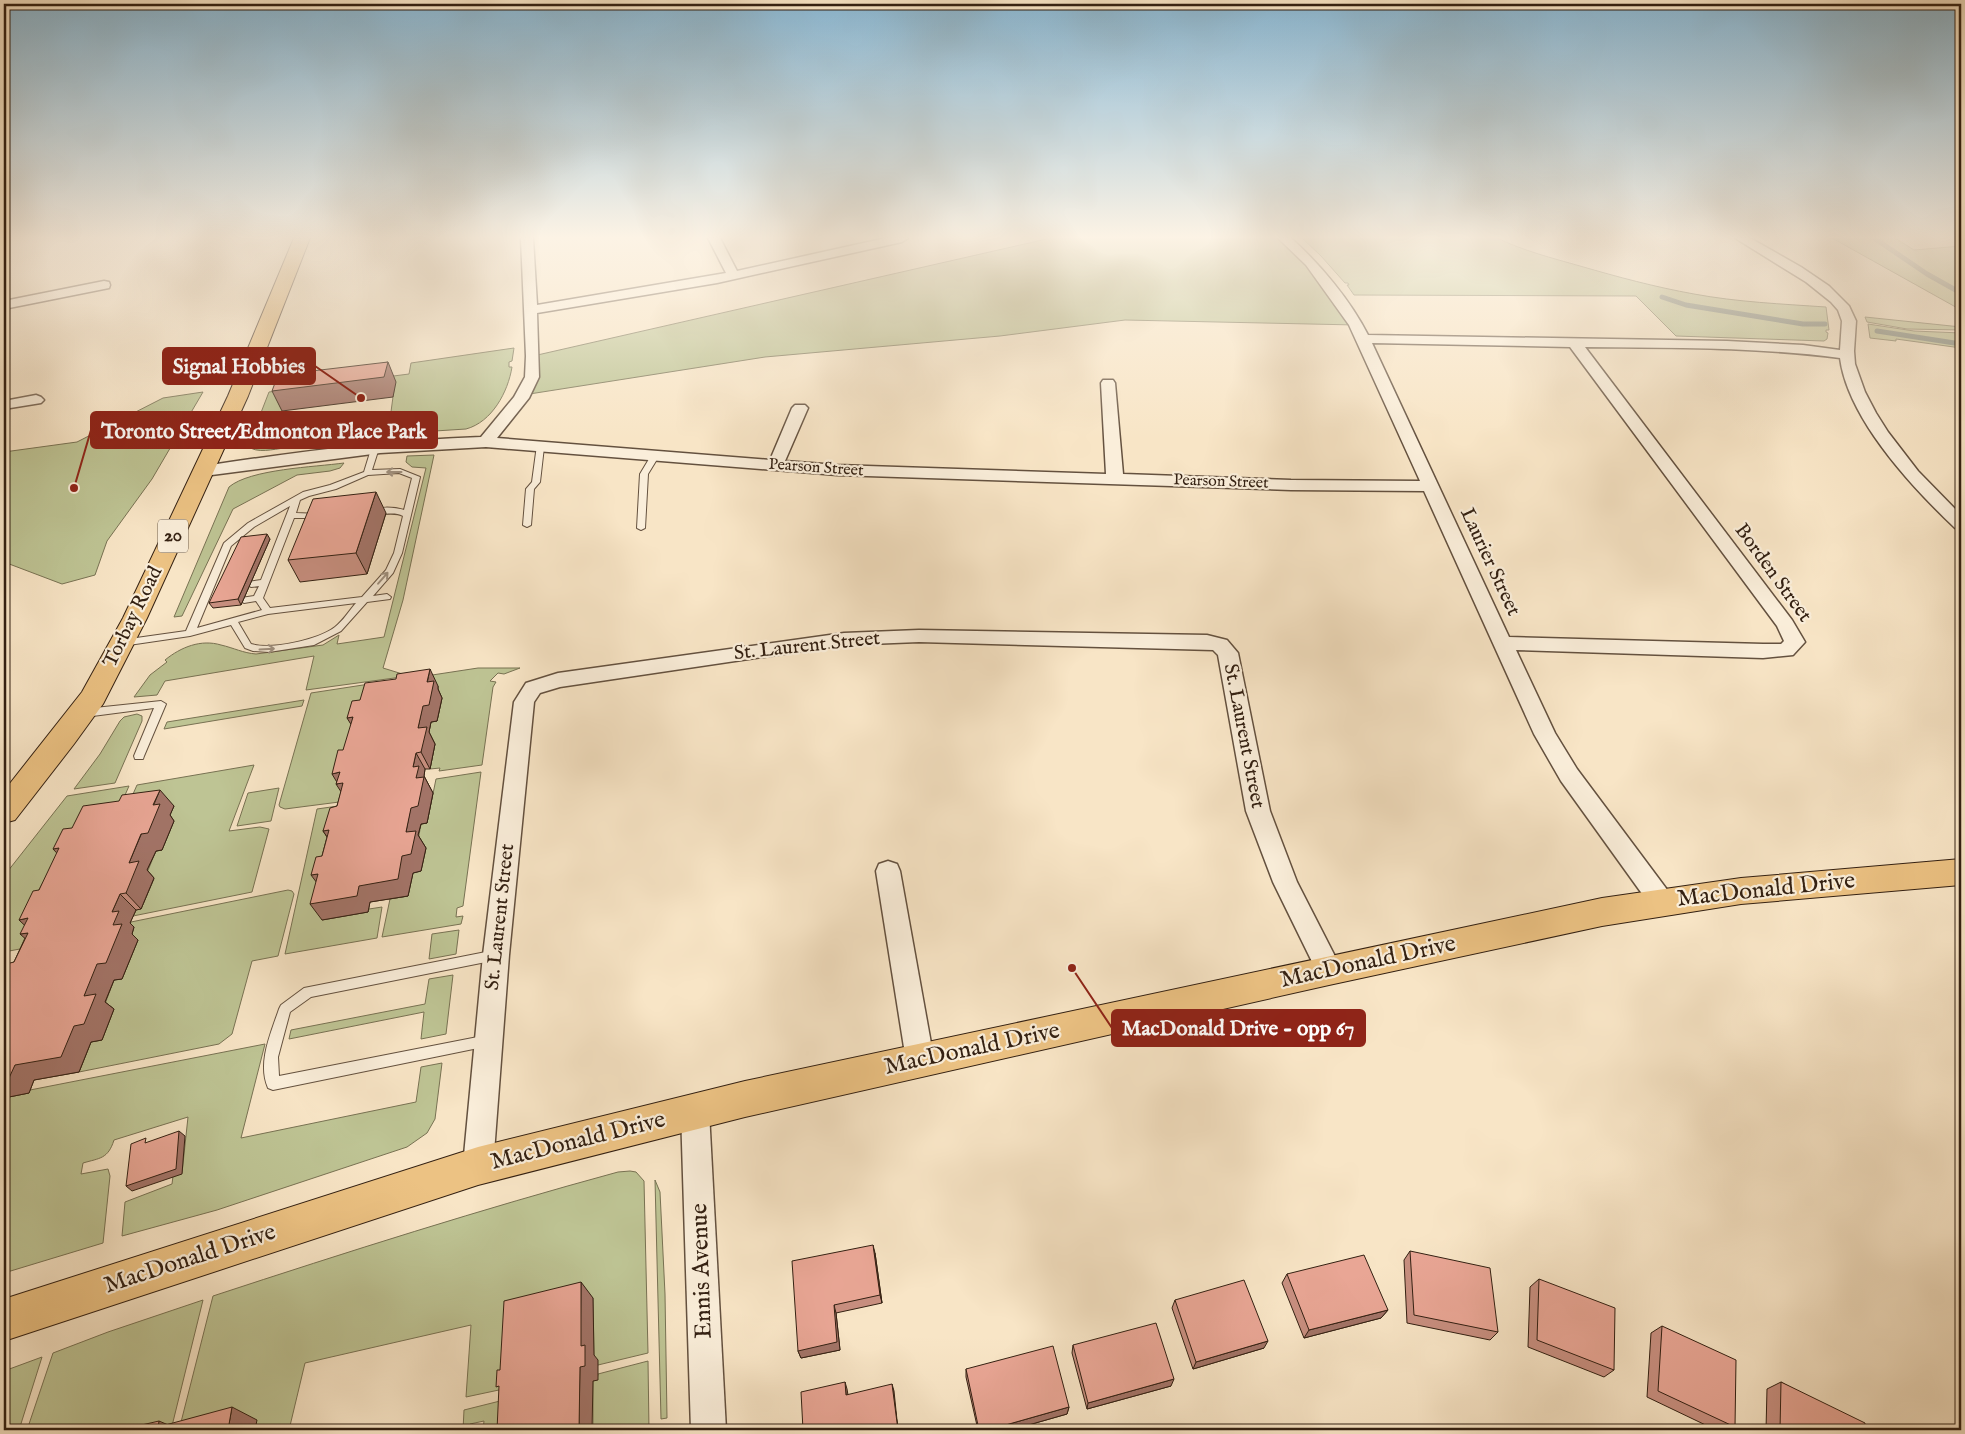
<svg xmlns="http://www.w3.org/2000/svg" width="1965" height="1434" font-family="'IM FELL English',serif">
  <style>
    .green { fill: #bec494; stroke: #787253 }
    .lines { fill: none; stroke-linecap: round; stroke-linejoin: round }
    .stream { stroke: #737f75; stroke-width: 5 }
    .lane-casing { stroke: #64513f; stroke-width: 2 }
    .street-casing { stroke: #64513f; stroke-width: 3 }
    .primary-casing { stroke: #332012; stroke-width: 2 }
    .lane { fill: #faeeda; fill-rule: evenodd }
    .street { fill: #faeeda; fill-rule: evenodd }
    .primary { fill: #ecc283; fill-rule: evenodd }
    .wall { fill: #c88f80; stroke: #332012 }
    .shaded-wall { fill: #a37468; stroke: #332012 }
    .building { fill: #e9a695; stroke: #332012 }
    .oneway { stroke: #a09180 }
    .labels { text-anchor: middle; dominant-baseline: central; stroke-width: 4.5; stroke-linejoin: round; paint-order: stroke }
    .far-street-label { font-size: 16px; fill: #332012; stroke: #faeeda }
    .shield { fill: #faeeda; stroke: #6f5e4e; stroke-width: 1 }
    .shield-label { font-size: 19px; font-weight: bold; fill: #332012 }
    .street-label { font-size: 20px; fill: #332012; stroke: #faeeda }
    .near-street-label { font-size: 24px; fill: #332012; stroke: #faeeda }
    .leader { fill: none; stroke: #8f2418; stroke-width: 2 }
    .callout-dot { fill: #8f2418; stroke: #faeeda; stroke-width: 2 }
    .callout { fill: #8f2418; stroke: #8f2418; stroke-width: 2 }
    .callout-label { font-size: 21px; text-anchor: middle; font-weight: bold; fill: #fff }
  </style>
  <rect width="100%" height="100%" fill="#f8e5c6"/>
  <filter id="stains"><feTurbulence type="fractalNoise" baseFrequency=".004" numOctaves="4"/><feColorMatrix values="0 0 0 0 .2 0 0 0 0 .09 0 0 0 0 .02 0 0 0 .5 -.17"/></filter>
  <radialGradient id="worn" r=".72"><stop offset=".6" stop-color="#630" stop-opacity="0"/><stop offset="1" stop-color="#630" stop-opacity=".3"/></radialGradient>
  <g class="green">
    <polygon points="1051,238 1284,238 1356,325 1125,320 1000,336 765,357 523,395 533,356"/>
    <path d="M1302,238H1497C1524,251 1552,258 1580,266C1618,277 1655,287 1694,294C1737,302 1782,304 1826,307L1829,330H1826V332L1828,333L1827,339L1824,341L1676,336L1636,296L1354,295L1347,285H1349L1348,283H1345L1321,256Z"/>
    <polygon points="1832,238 1895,238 1914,250 1961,246 1961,310"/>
    <polygon points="1865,317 1961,327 1961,330 1907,329 1867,322"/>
    <polygon points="1868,324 1914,331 1961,333 1961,348 1896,339 1896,341 1870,338"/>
    <path d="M514,348L512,361L509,362V367H512C508,392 492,422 466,429L388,434L395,382L288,395L273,438L289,437L285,448C274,449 256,454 248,446L269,392L409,374L411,363Z"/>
    <polygon points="203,392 152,479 107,541 95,575 62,584 4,562 4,452 77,442 163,398"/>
    <path d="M434,455L403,600L383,668L409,676L306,690L314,656L165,681L157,695L134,697L150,675L167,662L165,660C181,647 201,639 221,645C234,648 243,653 256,654L323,645L339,635L337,644L384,637L426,468L412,467L406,462L407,456Z"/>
    <path d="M344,463L340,468L330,471L297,475L233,509L182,616L174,617L229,487C250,469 315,467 344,463Z"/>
    <polygon points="478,668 520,668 504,674 498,673 490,681 496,682 493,687 482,765 439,771 440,768 430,769 435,744 426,745 431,722 437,721 442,698 406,679"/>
    <polygon points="402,679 347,801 285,809 280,807 279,805 311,693"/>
    <polygon points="304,700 302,706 164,729 167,722"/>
    <polygon points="137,714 142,716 142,721 115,783 74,789 100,754 120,721 124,717"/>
    <polygon points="254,765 229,831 260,827 269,829 252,892 133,916 136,910 141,909 154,879 144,880 156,851 162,850 122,819 137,785"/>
    <polygon points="481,772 463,906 457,908 456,917 463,916 461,924 382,937 390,899 408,896 421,824 427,823 436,779"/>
    <polygon points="129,786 114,820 41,945 4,952 4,876 67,796"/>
    <polygon points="279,788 271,821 237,826 248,793"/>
    <polygon points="352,804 368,912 369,909 382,907 377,938 285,954 317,809"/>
    <polygon points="288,890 292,891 294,894 278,956 252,961 232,1034 219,1044 79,1072 91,1042 102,1039 102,1012 114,980 122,978 137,941 129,941 128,929 131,922"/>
    <polygon points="459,930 456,954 429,959 432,934"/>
    <polygon points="453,975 446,1034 421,1039 424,1012 289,1039 291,1030 425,1004 429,979"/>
    <path d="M265,1044L241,1138L416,1102L421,1067L442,1063L435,1119L427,1133L407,1147L217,1210L122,1236L125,1202L172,1184L173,1176L182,1173L188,1117L114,1140C108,1159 100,1158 83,1163L81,1174L108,1169L110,1176L103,1243L4,1273V1098L30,1090Z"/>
    <path d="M630,1171L636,1172L644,1181L648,1353L598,1365L594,1361L593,1298L513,1387L466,1397L471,1325L305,1363L289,1430H179L213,1296C347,1252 482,1209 618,1172Z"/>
    <polygon points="655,1180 660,1192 665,1294 667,1418 661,1419"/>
    <polygon points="203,1300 171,1430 27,1430 53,1353 108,1332"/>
    <polygon points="42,1357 19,1430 4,1430 4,1371"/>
    <polygon points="648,1361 649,1430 593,1430 593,1381 597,1380 598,1374"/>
    <polygon points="512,1398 513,1430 483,1430 484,1421 470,1424 469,1430 463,1430 464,1410"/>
  </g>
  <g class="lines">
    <g class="stream">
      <polyline points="1874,238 1927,274 1961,293"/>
      <polyline points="1662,297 1686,305 1803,324 1825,324"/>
      <polyline points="1877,331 1961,344"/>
    </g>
    <g class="lane-casing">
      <g id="lane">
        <polygon points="361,415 365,417 357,450 353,452 349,450 357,420 291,428 287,426 291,424"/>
        <polygon points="537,445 543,445 544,447 540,482 534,489 531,525 527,527 523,525 526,489 532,482"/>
        <path d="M372,446H378L379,448L372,470L400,469L420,477L402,553L393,573L373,596L387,594L391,597L390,599L367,602L341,631L314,645L269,652L253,651L245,648L231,625L190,636L122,646L119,645L117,643L122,640L186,631L224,543L248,523L303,492L330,485L364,472ZM399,473L412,478L404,510C394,507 377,506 368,512C377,518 392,510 403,516L394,553L386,570L362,597L270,608L263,598L294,518H320L324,516L320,514L296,513L300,500L309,496L336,489L368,475ZM290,506L261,580L248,582L247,584L251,587L259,586L254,596L241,598L240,600L244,603L256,601L262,610L197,628L231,546L254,527ZM356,603C349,611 343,621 335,627C318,640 271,650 251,644L238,622L268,614Z"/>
        <polygon points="652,454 658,454 659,456 648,474 645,528 641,530 637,528 640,474"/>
        <polygon points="161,701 166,704 144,756 143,759 135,759 134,756 154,708 85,717 80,713 85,709"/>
        <path d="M496,950L500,951L502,955L500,959L496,960L311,997L290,1012L278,1057L279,1076L488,1035L493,1037L494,1041L493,1045L273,1090L268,1088C257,1063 271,1033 279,1009L281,1005L304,988Z"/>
      </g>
    </g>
    <g class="street-casing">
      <g id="street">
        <path d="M521,238H533L537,305L726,273L708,238H720L737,271L886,238H908L902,242L717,283L537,313L539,377L529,398L497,438L770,460L792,408L795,405H805L808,408L785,461L837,465L1106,474L1101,383L1103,380H1113L1115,383L1123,474L1291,480L1420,481L1349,325L1306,265L1278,238H1291C1319,263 1351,301 1368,335L1727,341L1803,345L1840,350L1842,321L1838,310L1831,302L1806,282L1735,238H1750L1801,267L1829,286L1849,306L1856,321L1854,351L1855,364L1865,392L1876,413L1888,432L1918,471L1961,515V529L1955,528C1912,487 1848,419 1840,358C1756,347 1670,348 1585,347L1792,620L1805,642L1793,655L1763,658L1516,650L1555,733L1577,769L1671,895L1674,902L1671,909L1662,912L1653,909L1561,781L1534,734L1424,491L1291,490L837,475L486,447L380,453L204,476L198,474L196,471L198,468L204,466C296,452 388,440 481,437L514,397L525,377L526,356ZM1372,343L1570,347L1777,626L1784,641L1781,644H1763L1509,637Z"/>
        <polygon points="104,281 109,282 110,285 109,288 4,309 4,301"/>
        <polygon points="36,395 41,397 44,400 41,403 4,409 4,401"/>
        <polygon points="919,630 1207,635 1227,640 1238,653 1270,811 1297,882 1342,970 1338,978 1329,981 1320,978 1273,882 1246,811 1218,655 1213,650 919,642 844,645 560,687 540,693 534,702 509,955 493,1166 489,1177 478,1181 467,1177 463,1166 483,955 514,702 526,683 558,673 844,633"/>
        <polygon points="888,861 897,864 900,871 934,1060 930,1069 920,1073 910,1069 906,1060 876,871 879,864"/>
        <polygon points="695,1098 705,1102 709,1112 726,1430 691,1430 681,1112 685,1102"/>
      </g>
    </g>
    <g class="primary-casing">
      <g id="primary">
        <polygon points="294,238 310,238 248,396 147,618 103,704 74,744 15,820 4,823 4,791 82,692 123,618 228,396"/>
        <polygon points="1961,859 1961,885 1741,904 1602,926 1329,985 745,1117 478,1185 4,1341 4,1299 478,1147 745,1081 1602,898 1741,878"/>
      </g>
    </g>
    <use href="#lane" class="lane"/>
    <use href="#street" class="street"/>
    <use href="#primary" class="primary"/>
  </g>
  <g class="wall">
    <polygon points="386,513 367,574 300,582 288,560"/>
    <polygon points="270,539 241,605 213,608 209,603"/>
    <polygon points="438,686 438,689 442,698 437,721 431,722 429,732 435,744 430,769 425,769 424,776 433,793 427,823 421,824 418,835 426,848 421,871 413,873 408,896 370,902 368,912 322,920 322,856 327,837 323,831 337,806 341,792 343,750"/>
    <polygon points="174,806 170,815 174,821 162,850 156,851 147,870 154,878 141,909 136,910 130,923 134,927 132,934 138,940 122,979 114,980 105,1002 114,1009 102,1040 91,1042 79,1072 34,1080 29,1093 4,1098 4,968 14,962 25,938 25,926 39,890 72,828"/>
    <polygon points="1410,1251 1498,1332 1490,1340 1407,1323 1404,1260"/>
    <polygon points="875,1253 882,1303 836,1313 840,1350 801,1358 798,1351"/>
    <polygon points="1287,1274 1388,1310 1381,1318 1304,1338 1282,1283"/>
    <polygon points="1539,1279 1614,1370 1604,1377 1528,1347 1530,1287"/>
    <polygon points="1175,1300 1264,1348 1193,1369 1172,1308"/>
    <polygon points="1662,1326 1735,1427 1729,1430 1716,1430 1647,1397 1651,1333"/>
    <polygon points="1073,1345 1171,1386 1087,1409 1072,1353"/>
    <polygon points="966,1369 1069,1407 1067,1414 1011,1430 978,1430 966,1377"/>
    <polygon points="1781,1382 1865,1430 1766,1430 1767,1389"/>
  </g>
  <g class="shaded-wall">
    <polygon points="388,362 396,382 393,397 282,411 272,391"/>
    <polygon points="376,492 386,513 367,574 356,553"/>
    <polygon points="267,534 270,539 241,605 238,599"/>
    <polygon points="430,669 438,686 438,689 442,698 437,721 431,722 429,732 435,744 430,769 421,752 418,728"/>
    <polygon points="353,717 357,734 347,718"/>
    <polygon points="416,753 425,769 424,776 433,793 427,823 421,824 418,835 426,848 421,871 413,873 408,896 370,902 368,912 322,920 310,904 359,886 406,832 416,778 413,767"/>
    <polygon points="340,772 347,801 336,784 338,784 332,774"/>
    <polygon points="160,790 174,806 170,815 174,821 162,850 156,851 147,870 154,878 141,909 126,893 129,863"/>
    <polygon points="329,830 335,848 323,831"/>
    <polygon points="59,848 69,866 53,849"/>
    <polygon points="318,874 323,891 311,875"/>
    <polygon points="120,894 136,910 130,923 134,927 132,934 138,940 122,979 114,980 105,1002 114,1009 102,1040 91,1042 79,1072 34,1080 29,1093 4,1098 4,1079 15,1065 84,996 112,912"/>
    <polygon points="28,918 36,936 19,920"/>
    <polygon points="28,933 38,950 20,934"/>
    <polygon points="179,1131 185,1136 182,1174 132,1191 126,1186"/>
    <polygon points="873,1245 875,1253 882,1303 880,1295"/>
    <polygon points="581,1282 593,1298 594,1355 598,1360 598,1380 593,1381 592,1430 579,1430"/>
    <polygon points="834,1305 836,1313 840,1350 801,1358 798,1351"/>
    <polygon points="1388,1310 1381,1318 1304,1338 1309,1330"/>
    <polygon points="1268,1341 1264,1348 1193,1369 1196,1362"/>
    <polygon points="1174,1379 1171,1386 1087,1409 1088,1403"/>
    <polygon points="845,1382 847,1389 849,1401 846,1395"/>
    <polygon points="892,1384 894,1391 898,1430"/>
    <polygon points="232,1407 257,1420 255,1430 228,1430"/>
    <polygon points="1069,1407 1067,1414 1011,1430 988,1430"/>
    <polygon points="159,1421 180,1430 158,1427"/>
  </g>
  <g class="building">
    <polygon points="388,362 384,377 272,391 278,375"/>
    <polygon points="376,492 356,553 288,560 313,499"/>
    <polygon points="267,534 238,599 209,603 241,537"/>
    <polygon points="430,669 427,682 434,681 429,705 423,706 418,728 427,727 421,752 416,753 413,767 419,766 416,778 424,777 418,806 411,808 406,832 416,831 411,854 402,856 398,879 359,886 357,896 310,904 318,874 311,875 316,857 322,856 329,830 323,831 330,808 337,806 343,783 336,784 340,772 332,774 338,750 343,750 353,717 347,718 352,701 360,700 365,683 396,679 397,674"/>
    <polygon points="160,790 153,805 160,804 148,833 141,834 129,863 139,861 126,893 120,894 112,912 119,911 113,925 122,924 106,963 97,964 84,996 96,994 84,1024 74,1026 61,1057 15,1065 9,1078 4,1079 4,968 6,964 14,962 28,933 20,934 28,918 19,920 33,891 39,890 59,848 53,849 63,829 72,828 83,806 119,801 122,795"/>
    <polygon points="179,1131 176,1169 126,1186 131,1144 146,1138 145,1143"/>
    <polygon points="873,1245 880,1295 834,1305 837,1342 798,1351 792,1261"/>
    <polygon points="1410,1251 1490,1268 1498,1332 1414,1315"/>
    <polygon points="1364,1255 1388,1310 1309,1330 1287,1274"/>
    <polygon points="1539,1279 1615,1308 1614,1370 1537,1340"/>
    <polygon points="1244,1280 1268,1341 1196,1362 1175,1300"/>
    <polygon points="581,1282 581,1346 585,1345 585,1366 580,1367 579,1430 497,1430 499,1386 496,1387 497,1370 500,1370 504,1301"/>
    <polygon points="1156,1323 1174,1379 1088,1403 1073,1345"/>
    <polygon points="1662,1326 1736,1360 1735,1427 1658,1391"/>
    <polygon points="1053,1346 1069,1407 988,1430 979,1430 966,1369"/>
    <polygon points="845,1382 846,1395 892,1384 898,1430 803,1430 801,1392"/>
    <polygon points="1781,1382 1865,1423 1865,1430 1780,1430"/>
    <polygon points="232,1407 228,1430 133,1430 133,1427 159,1421 158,1427"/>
  </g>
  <defs><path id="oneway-shaft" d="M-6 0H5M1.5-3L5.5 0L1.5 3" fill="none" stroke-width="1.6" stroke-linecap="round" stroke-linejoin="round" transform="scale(1.25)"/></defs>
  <g class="oneway">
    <use href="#oneway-shaft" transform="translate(394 472) rotate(-180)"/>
    <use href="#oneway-shaft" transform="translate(383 578) rotate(-49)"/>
    <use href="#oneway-shaft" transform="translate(267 649) rotate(-3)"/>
  </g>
  <linearGradient id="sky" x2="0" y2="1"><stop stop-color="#8ab8d4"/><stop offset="0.54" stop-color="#fcf3e5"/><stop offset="1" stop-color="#fcf3e5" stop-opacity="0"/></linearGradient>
  <rect width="1965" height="439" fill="url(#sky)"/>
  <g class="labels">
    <g class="far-street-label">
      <text transform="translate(816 468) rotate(4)">Pearson Street</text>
      <text transform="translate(1221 482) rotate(2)">Pearson Street</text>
    </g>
    <rect class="shield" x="158" y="519.5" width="30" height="33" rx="4"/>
    <g class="shield-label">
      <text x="173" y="536">20</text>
    </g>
    <g class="street-label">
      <text transform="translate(1490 562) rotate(65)">Laurier Street</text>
      <text transform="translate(1773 573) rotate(54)">Borden Street</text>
      <text transform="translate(133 617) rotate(-64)">Torbay Road</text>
      <text transform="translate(807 646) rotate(-6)">St. Laurent Street</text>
      <text transform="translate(1244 736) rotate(79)">St. Laurent Street</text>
      <text transform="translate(500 917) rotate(-84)">St. Laurent Street</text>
    </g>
    <g class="near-street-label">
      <text transform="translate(1766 890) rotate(-6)">MacDonald Drive</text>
      <text transform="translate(1368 962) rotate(-12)">MacDonald Drive</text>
      <text transform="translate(972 1049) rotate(-12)">MacDonald Drive</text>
      <text transform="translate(578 1141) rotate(-14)">MacDonald Drive</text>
      <text transform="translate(190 1259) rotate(-18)">MacDonald Drive</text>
      <text transform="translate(702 1271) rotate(-92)">Ennis Avenue</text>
    </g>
  </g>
  <path class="leader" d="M361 398L315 366M74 488L91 430M1072 968L1112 1028"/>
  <g class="callout-dot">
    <circle cx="361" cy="398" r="5"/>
    <circle cx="74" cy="488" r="5"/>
    <circle cx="1072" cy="968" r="5"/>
  </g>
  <g class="callout">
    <rect x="163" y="348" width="152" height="36" rx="5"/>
    <rect x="91" y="412" width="346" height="36" rx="5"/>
    <rect x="1112" y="1010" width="253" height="36" rx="5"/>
  </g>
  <g class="callout-label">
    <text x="239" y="373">Signal Hobbies</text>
    <text x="264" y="438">Toronto Street/Edmonton Place Park</text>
    <text x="1238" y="1035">MacDonald Drive - opp 67</text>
  </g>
  <rect width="1965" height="1434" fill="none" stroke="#f8e5c6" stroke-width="20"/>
  <rect x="5" y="5" width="1955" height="1424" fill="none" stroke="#332012" stroke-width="2.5"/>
  <rect x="10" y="10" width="1945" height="1414" fill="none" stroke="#332012"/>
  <rect width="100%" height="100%" filter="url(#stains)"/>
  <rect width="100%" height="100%" fill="url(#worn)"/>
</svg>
